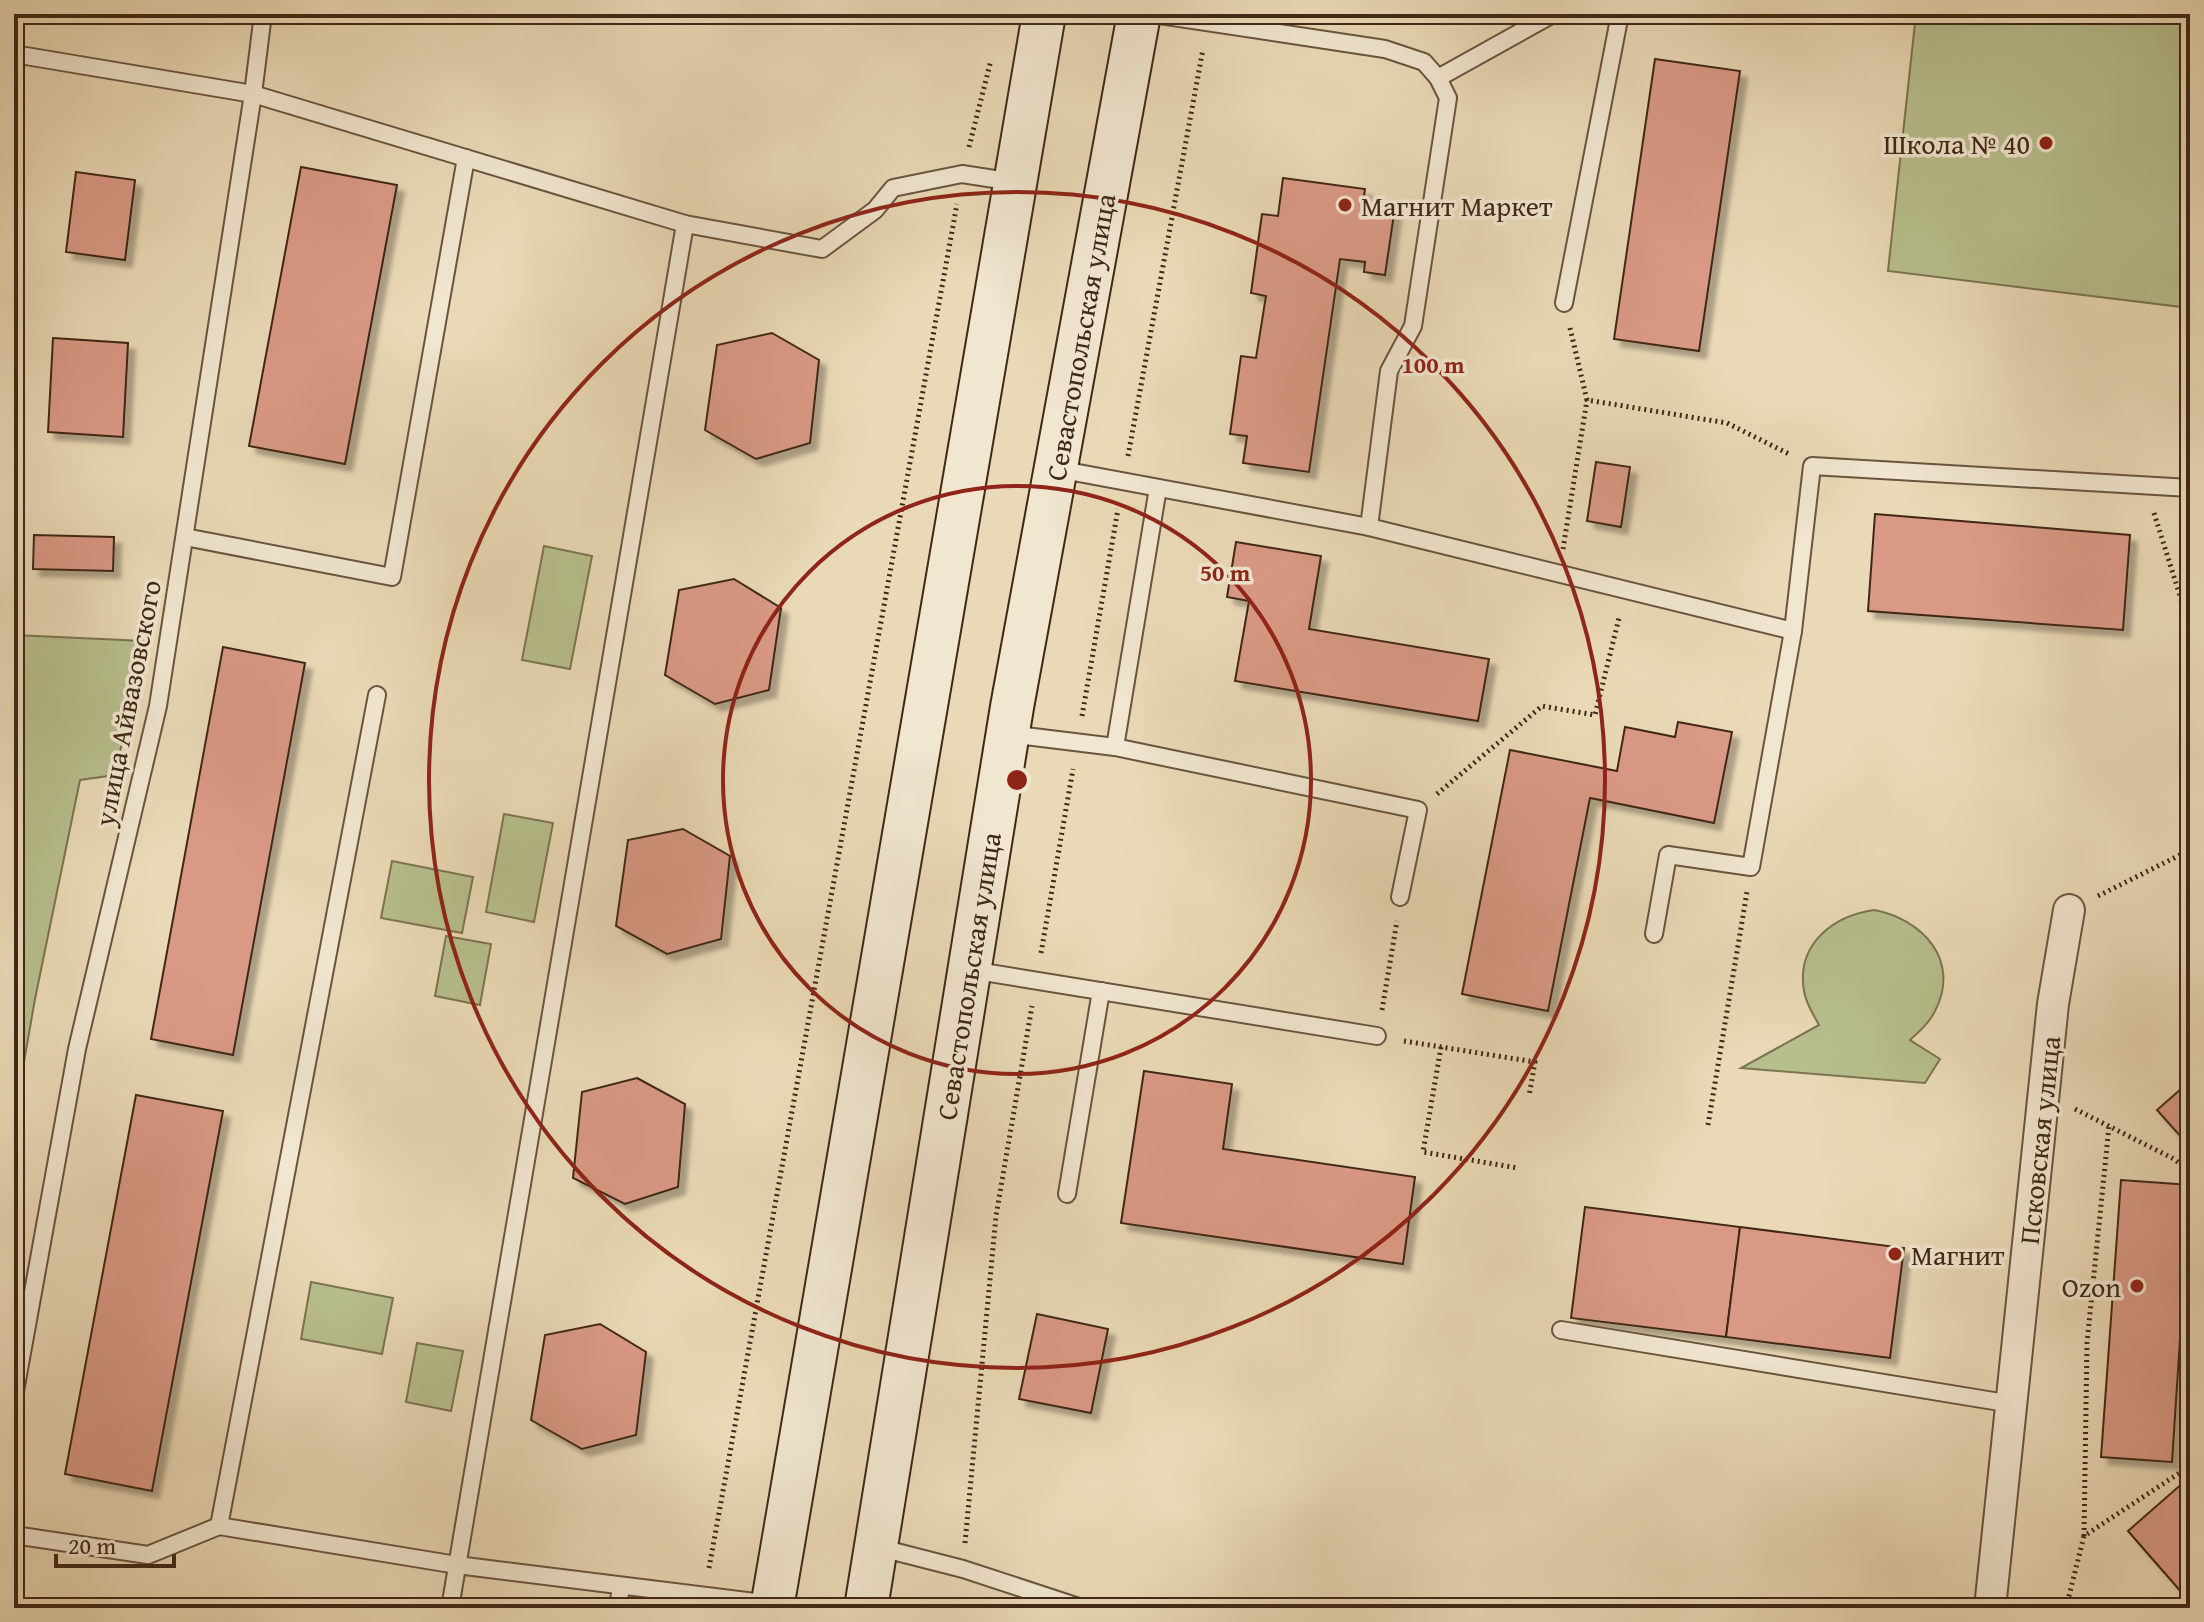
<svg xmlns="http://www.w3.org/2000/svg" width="2204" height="1622" font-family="'Gentium Book Plus',serif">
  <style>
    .green { fill: #b7bf8d; stroke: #7c7452; stroke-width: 2 }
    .building { fill: #da9985; stroke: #402817; stroke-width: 2; filter: url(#shadow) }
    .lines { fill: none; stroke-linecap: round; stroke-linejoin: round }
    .service-casing { stroke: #6a543f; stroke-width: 20 }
    .minor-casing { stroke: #6a543f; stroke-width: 34 }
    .secondary-casing { stroke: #402817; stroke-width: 46 }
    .path { stroke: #402817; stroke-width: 5; stroke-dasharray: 2 4; stroke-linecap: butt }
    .service { stroke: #f1e6d0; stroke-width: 16 }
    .minor { stroke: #f1e6d0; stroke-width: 30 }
    .secondary { stroke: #f1e6d0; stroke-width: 42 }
    .ring { fill: none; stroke: #8f2418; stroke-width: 4 }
    .poi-dot { fill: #8f2418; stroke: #f1e6d0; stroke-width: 3 }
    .labels { text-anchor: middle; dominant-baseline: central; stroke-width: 7; stroke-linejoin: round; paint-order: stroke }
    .poi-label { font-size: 28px; fill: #402817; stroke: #f1e6d0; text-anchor: end }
    .street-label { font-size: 28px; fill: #402817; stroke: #f1e6d0 }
    .centre { fill: #8f2418; stroke: #f1e6d0; stroke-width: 4 }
    .ring-label { font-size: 24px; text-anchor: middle; font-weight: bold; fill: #8f2418; stroke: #f1e6d0; stroke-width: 7; stroke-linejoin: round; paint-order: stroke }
  </style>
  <defs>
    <filter id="shadow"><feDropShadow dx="7" dy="7" stdDeviation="2" flood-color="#0004"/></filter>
  </defs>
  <rect width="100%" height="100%" fill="#ead9b6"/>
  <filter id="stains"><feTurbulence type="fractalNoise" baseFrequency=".0025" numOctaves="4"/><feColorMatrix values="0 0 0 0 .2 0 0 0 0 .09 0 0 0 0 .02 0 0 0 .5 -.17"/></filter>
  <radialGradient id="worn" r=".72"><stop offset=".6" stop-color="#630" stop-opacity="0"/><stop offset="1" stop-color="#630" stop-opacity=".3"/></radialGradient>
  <g class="green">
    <polygon points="1916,14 2190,14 2190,308 1888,271"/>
    <polygon points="544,546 592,556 570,669 522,660"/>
    <polygon points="14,635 144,641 115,775 80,780 35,999 14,1119"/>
    <polygon points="504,814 553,823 534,922 486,912"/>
    <polygon points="392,861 473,877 462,933 381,918"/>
    <path d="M1874,910C1923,919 1961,961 1935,1011C1929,1023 1920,1031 1910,1040L1940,1059L1925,1083L1741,1068L1819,1025C1813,1014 1806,1004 1804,991C1796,944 1833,916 1874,910Z"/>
    <polygon points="446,936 491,944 480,1005 435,996"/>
    <polygon points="311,1282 393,1298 382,1354 301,1339"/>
    <polygon points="417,1343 463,1351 451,1411 406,1402"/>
  </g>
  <g class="building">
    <polygon points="1655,59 1740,71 1699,351 1614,339"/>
    <polygon points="301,167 397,185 345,464 249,446"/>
    <polygon points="76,172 135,180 125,260 66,252"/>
    <polygon points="1283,178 1365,189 1363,202 1395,207 1385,275 1364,272 1365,262 1340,259 1309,472 1243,463 1247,436 1230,434 1241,356 1256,358 1266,296 1251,293 1262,214 1278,216"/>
    <polygon points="772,333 819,360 810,443 756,459 705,430 717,345"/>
    <polygon points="53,338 128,343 123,437 48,432"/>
    <polygon points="1596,462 1630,467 1621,527 1587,521"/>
    <polygon points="1875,514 2130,535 2123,630 1868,611"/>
    <polygon points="34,535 114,537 113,571 33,569"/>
    <polygon points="1236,542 1321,556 1309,629 1489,659 1478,721 1235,681 1249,601 1227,597"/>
    <polygon points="734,579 781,608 769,690 715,704 665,675 679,590"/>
    <polygon points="223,647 305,663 233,1055 151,1039"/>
    <polygon points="1678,722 1732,732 1714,823 1590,798 1548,1011 1462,994 1510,750 1617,771 1625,727 1675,737"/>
    <polygon points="683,829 730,856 721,939 667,954 616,926 628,840"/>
    <polygon points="1144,1071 1232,1084 1223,1149 1415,1177 1403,1264 1121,1223"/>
    <polygon points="637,1078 685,1104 678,1187 625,1204 573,1178 582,1092"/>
    <polygon points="2190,1081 2190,1147 2157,1110"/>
    <polygon points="136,1095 223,1111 152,1491 65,1474"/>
    <polygon points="2121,1180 2190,1185 2172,1462 2101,1457"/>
    <polygon points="1585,1207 1740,1227 1726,1337 1571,1318"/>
    <polygon points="1740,1227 1904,1248 1890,1358 1726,1337"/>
    <polygon points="1037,1314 1108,1329 1091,1413 1019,1399"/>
    <polygon points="600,1324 646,1352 636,1435 582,1449 531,1420 545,1335"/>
    <polygon points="2185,1481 2190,1486 2190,1602 2128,1531"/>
  </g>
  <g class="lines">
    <g class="service-casing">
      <g id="service">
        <polyline points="1153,14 1385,49 1424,62 1438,78 1448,98 1413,326 1389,371 1369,527 1793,631 1812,466 2190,488"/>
        <polyline points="14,54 253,94 685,224"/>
        <polyline points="1438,78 1553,14"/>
        <polyline points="1564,303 1620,14"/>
        <polyline points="1057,469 1369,527"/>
        <polyline points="185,537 392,577 466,158"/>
        <polyline points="377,695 219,1526 457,1565 771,1604"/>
        <polyline points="1009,734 1115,747 1418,810 1400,897"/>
        <polyline points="1115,747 1158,488"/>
        <polyline points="1654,934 1668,855 1751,867 1793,631"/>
        <polyline points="971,970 1377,1036"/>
        <polyline points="1067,1194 1101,991"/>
        <polyline points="1561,1330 2012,1404"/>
        <polyline points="14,1397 77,1049 158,706 253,94 263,14"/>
        <polyline points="14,1535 148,1555 219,1526"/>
        <polyline points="877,1547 963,1569 1082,1608"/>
        <polyline points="450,1608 685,224 822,249 875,210 893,188 962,174 1014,182"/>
        <polyline points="618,1608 621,1586"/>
      </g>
    </g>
    <g class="minor-casing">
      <polyline id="minor" points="1990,1608 2053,1004 2069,910"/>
    </g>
    <g class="secondary-casing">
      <g id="secondary">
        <polyline points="772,1608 1044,14"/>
        <polyline points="866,1608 1012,707 1139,14"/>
      </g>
    </g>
    <g class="path">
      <polyline points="969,147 991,60"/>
      <polyline points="1570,328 1587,400 1727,423 1789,454"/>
      <polyline points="1128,456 1203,49"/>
      <polyline points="2154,513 2190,628"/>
      <polyline points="1563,549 1587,400"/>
      <polyline points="1082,716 1118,509"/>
      <polyline points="1437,794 1542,706 1595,715 1619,618"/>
      <polyline points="2098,896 2190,850"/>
      <polyline points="1041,953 1073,769"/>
      <polyline points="1382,1010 1397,921"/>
      <polyline points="1404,1041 1535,1062 1529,1096"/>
      <polyline points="1441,1047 1423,1152 1518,1168"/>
      <polyline points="2075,1109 2174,1159 2190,1172"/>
      <polyline points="1708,1125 1747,892"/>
      <polyline points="2084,1536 2087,1343 2109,1126"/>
      <polyline points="965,1543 996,1216 1032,1006"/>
      <polyline points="709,1568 957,204"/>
      <polyline points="2066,1608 2084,1536 2190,1466"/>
    </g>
    <use href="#service" class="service"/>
    <use href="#minor" class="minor"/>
    <use href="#secondary" class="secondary"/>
  </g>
  <g class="ring">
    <circle cx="1017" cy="780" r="294"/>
    <circle cx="1017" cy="780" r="588"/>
  </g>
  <g class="poi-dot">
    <circle cx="2046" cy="143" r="8"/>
    <circle cx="1345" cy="205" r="8"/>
    <circle cx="1895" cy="1254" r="8"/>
    <circle cx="2137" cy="1286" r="8"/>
  </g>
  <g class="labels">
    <g class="poi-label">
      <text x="2030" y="143">Школа № 40</text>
      <text x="1361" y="205" text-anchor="start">Магнит Маркет</text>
      <text x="1911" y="1254" text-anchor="start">Магнит</text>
      <text x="2121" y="1286">Ozon</text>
    </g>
    <g class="street-label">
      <text transform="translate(1080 337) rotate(-80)">Севастопольская улица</text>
      <text transform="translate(127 703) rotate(-79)">улица Айвазовского</text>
      <text transform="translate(968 976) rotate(-81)">Севастопольская улица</text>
      <text transform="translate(2039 1140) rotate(-84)">Псковская улица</text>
    </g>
  </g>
  <circle cx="1017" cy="780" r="12" class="centre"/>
  <g class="ring-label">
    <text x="1433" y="373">100 m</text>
    <text x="1225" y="581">50 m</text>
  </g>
  <rect width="2204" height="1622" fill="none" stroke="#ead9b6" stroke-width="48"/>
  <rect x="16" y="16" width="2172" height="1590" fill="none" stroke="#402817" stroke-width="4"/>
  <rect x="24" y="24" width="2156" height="1574" fill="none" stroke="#402817" stroke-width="2"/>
  <path d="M56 1554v12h118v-12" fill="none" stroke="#402817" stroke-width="4"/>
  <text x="68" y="1554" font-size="24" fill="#402817" stroke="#f1e6d0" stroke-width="6" paint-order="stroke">20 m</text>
  <rect width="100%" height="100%" filter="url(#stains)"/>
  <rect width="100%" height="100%" fill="url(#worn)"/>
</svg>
